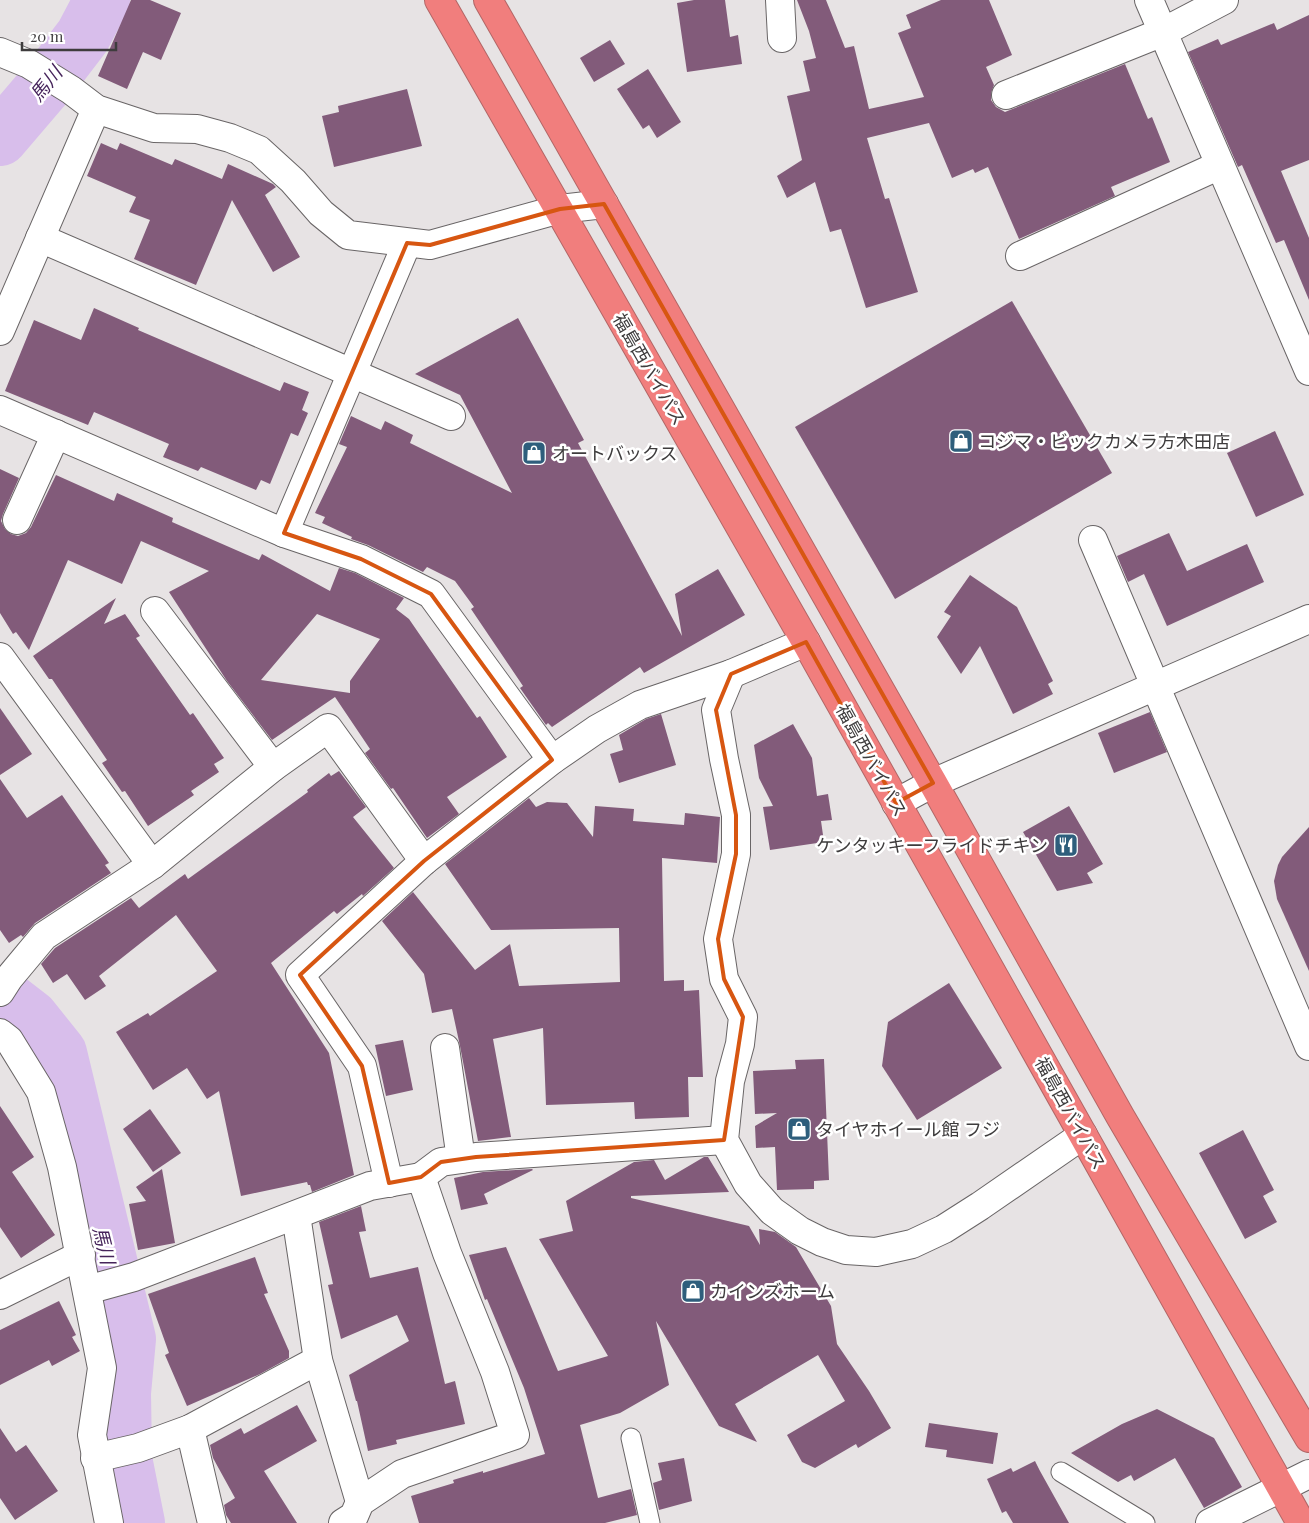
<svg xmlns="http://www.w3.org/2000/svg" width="1309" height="1523" font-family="'Playfair Display','Noto Sans JP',serif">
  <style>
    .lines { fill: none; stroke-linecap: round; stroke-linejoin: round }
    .river { stroke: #d8beeb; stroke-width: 56 }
    .building { fill: #825b7a; fill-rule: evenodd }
    .lane-casing { stroke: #696566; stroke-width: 21 }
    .street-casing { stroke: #696566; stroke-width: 30 }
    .highway-casing { stroke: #b26767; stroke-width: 30 }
    .lane { stroke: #fff; stroke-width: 19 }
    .street { stroke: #fff; stroke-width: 28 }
    .highway { stroke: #f17e7d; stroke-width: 28 }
    .marked { fill: none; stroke: #d75611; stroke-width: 4; stroke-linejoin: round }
    .labels { text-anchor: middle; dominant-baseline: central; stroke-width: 5; stroke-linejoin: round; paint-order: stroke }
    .street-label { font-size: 18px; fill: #3e3c3d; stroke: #fff }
    .poi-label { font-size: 18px; fill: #3e3c3d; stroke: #fff; text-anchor: start }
    .water-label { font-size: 19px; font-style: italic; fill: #46245b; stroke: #fff }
  </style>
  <rect width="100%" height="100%" fill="#e7e3e4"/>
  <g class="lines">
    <g class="river">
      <polyline points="0,138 47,83 83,36 102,0"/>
      <polyline points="0,994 31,1018 59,1053 128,1339 123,1393 124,1458 137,1523"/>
    </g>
  </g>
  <g class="building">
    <polygon points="131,0 150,0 181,13 161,60 143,52 127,89 98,76"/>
    <polygon points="694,0 725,0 730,37 738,35 742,64 687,72 677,3"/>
    <polygon points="797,0 826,0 845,48 854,46 869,109 924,97 898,33 911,28 906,15 941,0 989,0 1012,55 986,67 994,85 991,93 991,100 996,107 1005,112 1125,64 1148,119 1152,117 1170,162 1111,187 1115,196 1019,239 988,167 975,173 973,169 952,178 929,123 867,138 885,199 889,198 918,292 866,308 841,229 830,232 815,182 787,198 777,176 802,160 787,96 810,91 803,61 816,58 809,31"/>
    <polygon points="1309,15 1309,160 1281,171 1309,238 1309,300 1284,240 1276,243 1242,165 1238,167 1188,52 1218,39 1221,45 1274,23 1277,30"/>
    <polygon points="610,40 625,64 594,82 580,58"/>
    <polygon points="648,69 681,122 657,138 649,125 643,129 617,89"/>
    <polygon points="407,89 422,146 334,167 322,116 339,112 338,106"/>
    <polygon points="101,143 117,150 120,143 172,165 175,159 222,179 228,164 273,184 276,187 265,195 300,257 273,272 232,200 196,285 134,259 150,220 129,212 136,197 87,176"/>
    <polygon points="1012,301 1112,473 895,599 795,427"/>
    <polygon points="94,308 139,328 138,330 280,391 284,382 309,392 302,410 308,413 298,436 291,433 270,484 261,480 256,490 201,467 198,471 163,457 169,444 94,412 88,425 5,391 34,320 81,340"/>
    <polygon points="518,318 584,440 578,443 682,636 675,594 718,569 745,615 644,673 640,667 552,727 548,723 546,725 520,688 523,686 471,609 474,607 455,581 427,567 423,572 368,545 351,539 352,537 322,523 325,517 315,513 347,447 339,444 351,416 381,430 385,421 413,435 410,443 512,493 460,395 415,374"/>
    <polygon points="1275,431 1304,495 1256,517 1227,453"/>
    <path d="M0,469L19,478L3,514L1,521L5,529L11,534L18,536L26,533L31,527L56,475L114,501L117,493L173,518L172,522L259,560L262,554L330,591L339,568L355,573L404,598L396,609L409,619L477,718L480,716L507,757L447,797L459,814L427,838L393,788L391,789L365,753L370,749L335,697L272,740L227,681L169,592L209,571L141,541L122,584L68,560L29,650L16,632L13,634L0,613ZM317,614L380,639L350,681V693L261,680Z"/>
    <polygon points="1169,533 1187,571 1247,544 1264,582 1167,626 1144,574 1128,582 1117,556"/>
    <polygon points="970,575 1017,607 1053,681 1048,684 1053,694 1013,714 980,646 961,674 937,637 951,616 944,612"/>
    <polygon points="116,598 104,624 125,614 140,636 136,638 190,715 193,713 224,758 214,764 219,772 191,791 194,795 148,826 125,791 122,792 102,763 107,760 52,679 49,679 33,656"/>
    <polygon points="0,708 32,754 0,775"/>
    <polygon points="1150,712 1167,752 1114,773 1098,733"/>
    <polygon points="661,714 676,765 619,783 610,754 623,750 619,735 646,719"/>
    <polygon points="793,724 812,758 817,796 828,794 832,820 821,821 824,842 770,850 763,807 773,806 759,778 754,745"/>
    <polygon points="339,771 366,807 353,817 394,868 363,896 362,894 337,914 334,911 271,963 329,1053 354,1175 312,1192 310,1185 308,1185 307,1182 241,1196 219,1091 207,1099 187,1068 153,1090 116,1032 148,1013 150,1016 217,971 176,915 99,976 106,986 85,1000 67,974 53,983 41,964 55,948 131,898 139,908 185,874 188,879 308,792 307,790 329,773 331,776"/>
    <polygon points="0,779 27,818 62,795 109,863 105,865 111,873 35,923 23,937 21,935 9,943 0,930"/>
    <polygon points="529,798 536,807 547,802 567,803 593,837 595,806 634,809 633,821 684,825 685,813 720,817 717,863 662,858 664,981 684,980 684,991 699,990 703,1077 688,1077 689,1117 635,1119 634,1102 546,1105 543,1028 493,1039 511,1137 478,1141 460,1046 452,1009 432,1013 424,974 382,921 413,892 475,970 510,944 519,986 620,982 619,928 491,930 445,864"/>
    <polygon points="1069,806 1103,864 1087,873 1093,883 1057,891 1023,832"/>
    <polygon points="1309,827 1309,971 1277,899 1274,881 1278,865 1282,857"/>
    <polygon points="949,983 1002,1068 917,1120 882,1066 888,1022"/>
    <polygon points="403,1040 413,1090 386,1096 375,1045"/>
    <polygon points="824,1059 829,1180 814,1181 814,1189 777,1190 775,1147 756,1148 755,1126 777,1113 755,1114 753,1071 796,1069 795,1060"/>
    <polygon points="0,1106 34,1157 12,1172 55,1235 21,1258 0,1227"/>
    <polygon points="150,1109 181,1153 153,1172 123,1129"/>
    <polygon points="1243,1130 1274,1190 1263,1196 1277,1222 1245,1239 1199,1153"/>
    <polygon points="704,1157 708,1157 729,1192 631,1196 631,1198 749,1226 760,1245 759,1229 775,1232 796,1247 831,1306 837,1344 869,1391 891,1428 858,1448 856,1444 815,1468 802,1462 787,1435 845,1401 818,1355 735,1404 757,1442 719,1426 656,1321 669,1385 620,1413 580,1425 598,1498 631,1489 637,1515 605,1523 419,1523 411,1496 454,1483 453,1480 483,1471 483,1473 545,1454 524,1388 487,1299 485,1300 469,1255 506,1247 558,1371 608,1356 539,1239 573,1231 566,1201 634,1162 654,1160 665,1180"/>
    <polygon points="162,1169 175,1243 138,1250 129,1204 146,1201 136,1187"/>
    <polygon points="532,1169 533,1170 484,1194 488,1204 461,1210 454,1178 483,1172"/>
    <polygon points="361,1206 366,1231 359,1232 370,1278 418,1267 445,1384 455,1381 465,1424 396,1440 397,1444 368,1451 357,1401 356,1401 349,1375 409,1341 397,1315 341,1339 328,1285 333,1284 319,1222"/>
    <polygon points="255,1257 268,1293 264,1294 289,1351 289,1358 260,1374 187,1406 165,1355 169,1353 148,1294"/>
    <polygon points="59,1301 76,1335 72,1337 80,1351 52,1366 49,1360 0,1385 0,1330"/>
    <polygon points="297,1405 317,1441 264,1471 297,1523 231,1523 226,1515 224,1505 235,1498 213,1458 210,1445 241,1428 244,1434"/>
    <polygon points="1157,1409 1214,1438 1242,1487 1204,1508 1175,1458 1134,1481 1131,1475 1118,1482 1071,1453 1122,1424"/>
    <polygon points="929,1423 998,1433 993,1464 946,1457 947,1450 925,1447"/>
    <polygon points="0,1428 16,1452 26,1445 58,1491 15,1520 0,1498"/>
    <polygon points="684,1458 692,1501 659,1510 653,1483 662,1480 658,1463"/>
    <polygon points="1035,1461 1040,1471 1069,1523 1013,1523 1006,1511 1002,1513 987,1479 1011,1468 1013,1472"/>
  </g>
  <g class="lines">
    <g class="lane-casing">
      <g id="lane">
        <polyline points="631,1438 650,1523"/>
        <polyline points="1061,1472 1145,1523"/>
      </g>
    </g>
    <g class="street-casing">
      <g id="street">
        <polyline points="780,0 782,38"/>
        <polyline points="1149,0 1309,371"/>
        <polyline points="0,52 29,64 71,90 96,109 154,128 197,129 230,138 259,150 293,181 321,213 348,235 430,245 560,209 604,204"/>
        <polyline points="1006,95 1163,32 1224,0"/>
        <polyline points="40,238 451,416"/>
        <polyline points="1020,256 1220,165"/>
        <polyline points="0,331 96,109"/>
        <polyline points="0,410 284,533 407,243"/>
        <polyline points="17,520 56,434"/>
        <polyline points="284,533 361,559 431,594 552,760"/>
        <polyline points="1093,540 1309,1046"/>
        <polyline points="155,611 273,767"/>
        <polyline points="0,657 152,865"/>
        <polyline points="731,674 716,710 724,759 736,815 736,854 718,939 724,979 743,1017 740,1044 730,1081 724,1140 748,1184 772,1211 800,1231 822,1242 846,1250 876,1252 912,1244 944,1229 980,1206 1083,1135"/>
        <polyline points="896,803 933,783 1309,619"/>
        <polyline points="0,992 9,978 44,936 152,865 273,767 328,728 424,861"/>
        <polyline points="0,1033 9,1040 41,1092 62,1167 102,1368 92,1435 109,1523"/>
        <polyline points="445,1048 461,1159"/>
        <polyline points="421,1177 441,1162 476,1157 724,1140"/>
        <polyline points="389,1183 362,1066 300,975 424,861 552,760 597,729 640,705 731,674 806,642"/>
        <polyline points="296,1215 318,1360 360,1502"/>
        <polyline points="87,1290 134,1277 370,1186 421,1177 447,1253 495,1372 515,1435 402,1474 360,1502 354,1516 343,1523"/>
        <polyline points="0,1295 81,1255"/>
        <polyline points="190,1429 212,1523"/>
        <polyline points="95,1458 138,1448 190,1429 318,1360"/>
        <polyline points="1210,1523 1309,1474"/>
      </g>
    </g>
    <g class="highway-casing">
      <g id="highway">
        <polyline points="439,0 806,642 1301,1523"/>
        <polyline points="488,0 933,783 1120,1116 1309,1438"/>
      </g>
    </g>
    <use href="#lane" class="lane"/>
    <use href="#street" class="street"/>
    <use href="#highway" class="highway"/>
  </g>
  <path class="marked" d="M604,204L933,783L896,803L806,642L731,674L716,710L736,815V854L718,939L724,979L743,1017L724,1140L476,1157L441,1162L421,1177L389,1183L362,1066L300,975L424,861L552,760L431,594L361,559L284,533L407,243L430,245L560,209Z"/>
  <defs>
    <g id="shop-square" transform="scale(1.25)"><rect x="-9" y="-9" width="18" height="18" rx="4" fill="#2e5e7c" stroke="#fff"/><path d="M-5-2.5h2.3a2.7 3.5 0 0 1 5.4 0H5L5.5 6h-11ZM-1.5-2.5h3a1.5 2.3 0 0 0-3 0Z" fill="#fff"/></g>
    <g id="restaurant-square" transform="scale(1.25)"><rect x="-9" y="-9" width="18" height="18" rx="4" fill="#2e5e7c" stroke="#fff"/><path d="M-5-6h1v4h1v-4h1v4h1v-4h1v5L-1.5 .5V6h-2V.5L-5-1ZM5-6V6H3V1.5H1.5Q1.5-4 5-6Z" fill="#fff"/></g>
  </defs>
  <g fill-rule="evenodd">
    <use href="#shop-square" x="961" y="441"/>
    <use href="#shop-square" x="534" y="453"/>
    <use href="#restaurant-square" x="1066" y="845"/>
    <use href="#shop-square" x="799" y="1129"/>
    <use href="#shop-square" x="693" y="1291"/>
  </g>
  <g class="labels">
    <g class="street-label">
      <text transform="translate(650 369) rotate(60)">福島西バイパス</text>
      <text transform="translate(872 760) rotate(61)">福島西バイパス</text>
      <text transform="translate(1071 1113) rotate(61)">福島西バイパス</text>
    </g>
    <g class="poi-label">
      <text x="978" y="441">コジマ・ビックカメラ方木田店</text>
      <text x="552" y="453">オートバックス</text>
      <text x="1048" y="845" text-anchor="end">ケンタッキーフライドチキン</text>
      <text x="816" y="1129">タイヤホイール館 フジ</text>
      <text x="710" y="1291">カインズホーム</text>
    </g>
    <g class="water-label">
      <text transform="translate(45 83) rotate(-51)">馬川</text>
      <text transform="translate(105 1245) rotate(76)">馬川</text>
    </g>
  </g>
  <path d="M22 42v8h94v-8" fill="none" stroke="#3e3c3d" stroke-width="2.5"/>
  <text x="30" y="42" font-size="15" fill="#3e3c3d" stroke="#ffffff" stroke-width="4" paint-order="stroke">20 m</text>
</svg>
